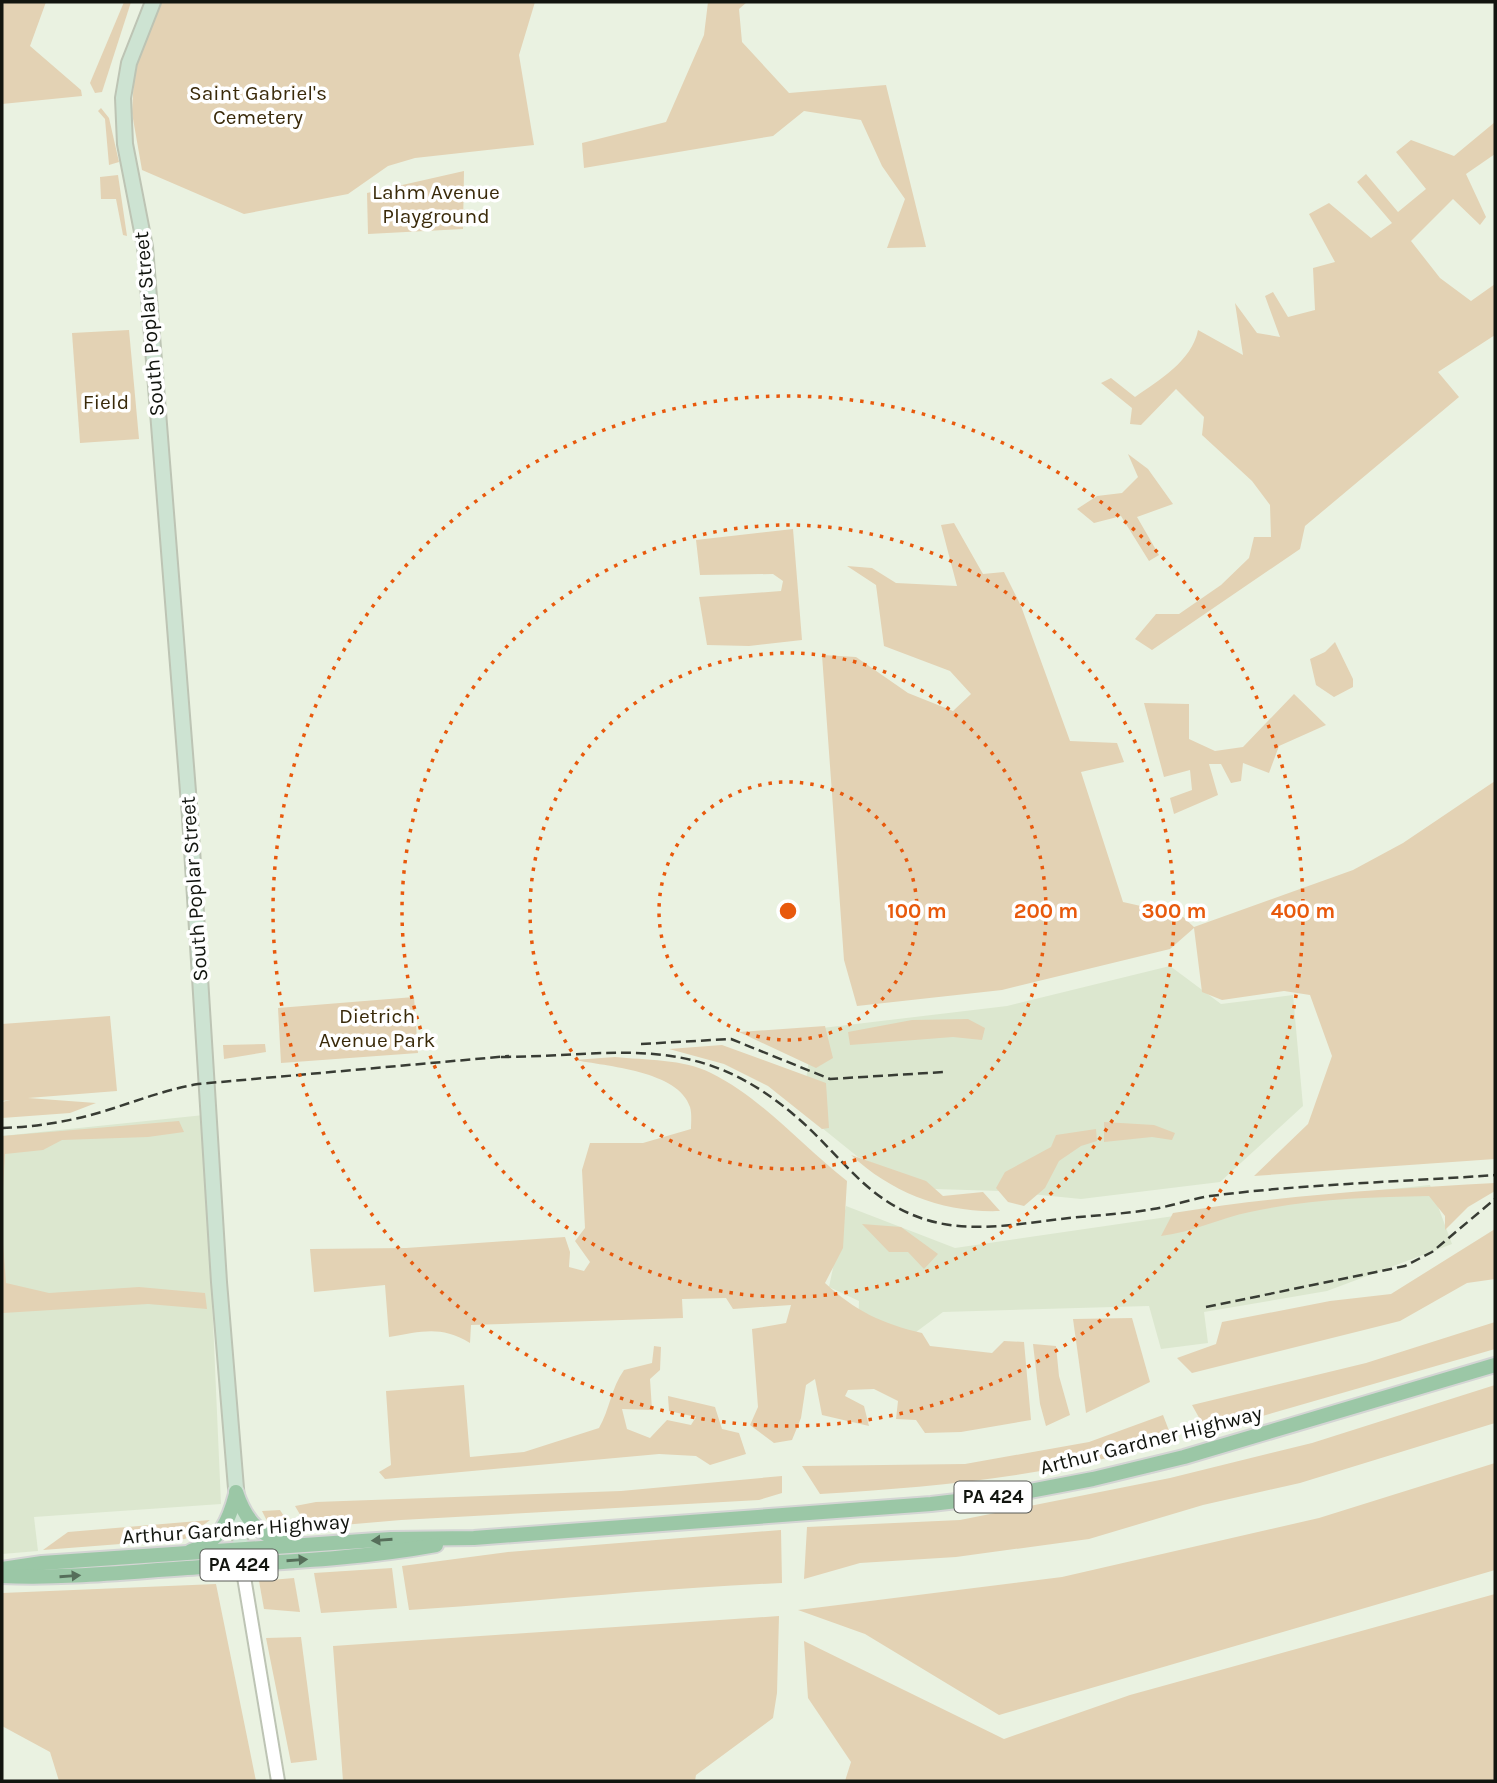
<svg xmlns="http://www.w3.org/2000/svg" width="1497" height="1783" font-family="Karla,sans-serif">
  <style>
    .built { fill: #dce7cf }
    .green { fill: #e3d2b4 }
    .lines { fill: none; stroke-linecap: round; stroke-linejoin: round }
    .tertiary-casing { stroke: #bdc4b4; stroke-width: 16 }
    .secondary-casing { stroke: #bdc4b4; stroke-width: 18 }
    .primary-casing { stroke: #d4d5d4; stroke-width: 18 }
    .tertiary { stroke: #fff; stroke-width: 12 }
    .secondary { stroke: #cde3d2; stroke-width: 14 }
    .primary { stroke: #9bc7a6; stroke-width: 14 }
    .rail { stroke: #383c34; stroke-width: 2.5; stroke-dasharray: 10 5; stroke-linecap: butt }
    .oneway { fill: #566e5a }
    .ring { fill: none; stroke: #e8590c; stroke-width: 3.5; stroke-dasharray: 3.5 7 }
    .labels { text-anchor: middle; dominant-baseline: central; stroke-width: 7; stroke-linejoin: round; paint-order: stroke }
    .shield { fill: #fff; stroke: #595b57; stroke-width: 2 }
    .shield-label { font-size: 19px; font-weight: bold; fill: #12150f }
    .park-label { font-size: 21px; fill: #3a2a0a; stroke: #fff }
    .street-label { font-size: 21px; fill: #12150f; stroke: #fff }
    .centre { fill: #e8590c; stroke: #fff; stroke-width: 3.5 }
    .ring-label { font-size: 21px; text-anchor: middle; font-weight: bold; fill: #e8590c; stroke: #fff; stroke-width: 7; stroke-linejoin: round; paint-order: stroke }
  </style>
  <rect width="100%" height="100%" fill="#eaf2e1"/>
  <g class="built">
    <polygon points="1170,966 1221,1004 1293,995 1303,1106 1220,1182 1081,1199 1000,1191 934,1189 858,1157 801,1111 814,1029 1007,1006"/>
    <polygon points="204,1115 221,1504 34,1517 38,1551 2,1554 2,1136"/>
    <polygon points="1430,1185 1452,1244 1327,1291 1204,1312 1208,1343 1161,1349 1149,1306 943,1312 912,1335 858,1330 859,1301 829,1287 846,1206 955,1248 1277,1201"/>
  </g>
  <g class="green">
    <polygon points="2,2 46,2 30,46 81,90 82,96 2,104"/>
    <polygon points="124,2 131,2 102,92 95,93 90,83"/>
    <polygon points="159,2 535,2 519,55 534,145 415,158 388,166 348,194 244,214 142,170 132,113 135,59"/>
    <polygon points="708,2 747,2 739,9 742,42 789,93 886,85 926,247 887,248 905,199 882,166 861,120 804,111 773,136 584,168 582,143 666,122 704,35"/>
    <polygon points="101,108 109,118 119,162 109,165 105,119 98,111"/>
    <path d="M1495,122V154L1466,174L1486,217L1480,225L1453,199L1411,241L1440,278L1471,301L1495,284V335L1438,372L1459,397L1305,526L1300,549L1152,650L1135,639L1156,614H1179L1221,585L1249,558L1254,537H1271L1270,505L1252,481L1202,435L1204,417L1176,389L1141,425L1130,424L1132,408L1101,383L1111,378L1135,397C1159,380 1192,361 1198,330L1243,355L1235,303L1257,333L1280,337L1265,296L1273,292L1288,317L1315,310L1313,268L1335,262L1309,214L1329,203L1371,238L1392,223L1357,182L1366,174L1398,212L1426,189L1396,152L1411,140L1454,156Z"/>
    <polygon points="464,171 463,229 368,234 367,193"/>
    <polygon points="118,175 127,236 123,235 116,199 101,199 100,177"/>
    <polygon points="129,330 139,439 80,443 72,333"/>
    <polygon points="1128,454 1148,469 1173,504 1137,517 1159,555 1149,561 1121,516 1094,523 1077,509 1097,496 1122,493 1138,477"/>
    <polygon points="954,523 983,574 1004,572 1021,606 1070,741 1117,743 1124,762 1081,772 1123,902 1181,915 1194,927 1353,870 1403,843 1495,781 1495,1159 1254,1176 1308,1124 1332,1056 1310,995 1284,991 1222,1000 1202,992 1194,928 1170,949 1002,990 857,1006 844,960 822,655 856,657 908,693 953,711 971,694 950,671 884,646 876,585 847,566 872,568 896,583 957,586 941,525"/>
    <polygon points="793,529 802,640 749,646 707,645 699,597 781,591 783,581 773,574 700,575 696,540"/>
    <polygon points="1335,642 1353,679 1353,687 1334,697 1316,685 1310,659 1325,652"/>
    <polygon points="1294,694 1326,725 1279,746 1269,773 1243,763 1241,781 1231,783 1221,764 1209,764 1218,795 1174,814 1170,798 1192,790 1190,770 1164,777 1144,703 1189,704 1189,739 1215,751 1243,747"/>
    <polygon points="414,997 418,1053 281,1063 278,1008"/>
    <polygon points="110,1016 117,1091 28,1098 96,1103 70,1113 2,1118 2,1102 10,1100 2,1101 2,1024"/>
    <polygon points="968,1019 985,1028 982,1040 953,1037 850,1045 848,1032 912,1020"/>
    <polygon points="825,1026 833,1058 816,1068 739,1032"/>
    <polygon points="265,1044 266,1052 224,1059 223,1045"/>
    <polygon points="722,1045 826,1083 829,1128 822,1129 768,1086 724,1064 669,1049"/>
    <path d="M615,1057C645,1060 684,1059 711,1073C763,1099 801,1145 847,1181L843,1248L825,1283C855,1311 883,1324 922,1333L930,1346L992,1353L1004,1341L1024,1342L1031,1420L961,1432L925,1433L916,1420L896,1419L898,1401L874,1389L848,1390L845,1396L864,1406L869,1426L822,1415L815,1379L806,1385L801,1418L792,1440L774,1443L750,1425L758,1407L752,1329L786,1323L791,1305L733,1309L726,1298L682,1299L683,1318L471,1325L470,1343C439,1325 422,1332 389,1337L385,1285L314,1292L310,1249L406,1248L565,1237L570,1252L569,1267L584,1271L590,1262L575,1241L585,1228L582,1170L590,1143H643L691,1129C691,1123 692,1113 690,1107C679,1071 606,1066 574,1060Z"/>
    <polygon points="179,1121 184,1132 148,1137 62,1140 43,1150 5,1154 2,1205 2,1136"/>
    <polygon points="1104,1122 1154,1125 1175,1133 1172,1140 1152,1137 1104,1142"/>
    <polygon points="1096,1129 1097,1141 1081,1146 1059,1161 1045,1188 1024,1206 1008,1202 996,1188 1005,1172 1051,1147 1056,1135"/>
    <path d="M851,1155L926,1181L943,1196L983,1192L1000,1211C944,1213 892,1193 851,1155Z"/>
    <path d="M1495,1183V1191L1468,1207L1445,1230V1216L1429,1196C1369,1197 1310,1199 1250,1212C1220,1218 1193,1232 1161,1236L1173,1213C1280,1195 1387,1189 1495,1183Z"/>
    <polygon points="862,1224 901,1227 938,1254 924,1269 908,1252 889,1252"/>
    <polygon points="1495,1229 1495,1279 1467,1283 1400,1321 1192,1373 1177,1358 1216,1344 1222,1322 1330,1301 1391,1294"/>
    <polygon points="2,1230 6,1283 49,1293 139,1287 205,1293 207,1309 148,1304 3,1313"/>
    <polygon points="1132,1318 1150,1382 1086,1413 1073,1319"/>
    <polygon points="1495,1322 1495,1349 1207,1432 1192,1405 1366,1363"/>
    <polygon points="1033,1344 1056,1346 1059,1376 1070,1415 1046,1426 1040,1404"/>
    <path d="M654,1346L661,1347L660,1370L650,1379L652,1410L622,1409L627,1429L650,1438L667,1420L691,1425L696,1417L669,1411L668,1396L715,1407L722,1429L739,1433L746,1454L710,1465L696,1456L659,1454L385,1479L379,1472L391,1465L386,1391L464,1385L470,1457L524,1452L599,1428C610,1409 611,1388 624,1370L652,1363Z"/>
    <polygon points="1495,1385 1495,1423 1300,1483 1203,1505 1089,1539 956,1557 860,1563 804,1579 807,1527 960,1520 1170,1478 1312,1443"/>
    <path d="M1163,1415L1173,1441C1058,1475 938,1487 820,1494L802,1466L965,1464L1089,1442Z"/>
    <polygon points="1495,1463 1495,1570 999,1715 865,1634 798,1610 1062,1577 1319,1518"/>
    <polygon points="782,1476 782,1493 759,1500 401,1520 308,1528 295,1506 316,1502 621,1491"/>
    <polygon points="280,1510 291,1527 279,1529 268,1523 262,1511"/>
    <polygon points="210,1520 185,1539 43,1550 68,1532"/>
    <path d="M781,1530L782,1583C658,1588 534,1602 409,1610L402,1566L508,1552Z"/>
    <polygon points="392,1568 397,1608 321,1613 314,1573"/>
    <polygon points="294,1578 300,1612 264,1609 259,1581"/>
    <polygon points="216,1584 256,1781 59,1781 50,1752 2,1726 2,1593"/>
    <polygon points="1495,1594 1495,1781 845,1781 851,1762 808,1698 804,1641 1004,1739 1130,1695"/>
    <polygon points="779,1616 777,1693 773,1718 696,1775 695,1781 343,1781 333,1646"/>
    <polygon points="301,1637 317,1760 291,1763 266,1638"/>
  </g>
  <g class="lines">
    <g class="tertiary-casing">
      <polyline id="tertiary" points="242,1565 278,1781"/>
    </g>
    <g class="secondary-casing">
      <polyline id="secondary" points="153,2 129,63 123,98 125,144 145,247 190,817 219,1282 242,1561"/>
    </g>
    <g class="primary-casing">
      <g id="primary">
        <path d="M236,1492C246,1522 261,1538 292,1543"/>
        <path d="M191,1551C220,1542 229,1521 236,1494"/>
        <polyline points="2,1569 42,1563 391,1539 474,1538 931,1504 1009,1495 1093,1479 1184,1457 1495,1365"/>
        <path d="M2,1576C69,1579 136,1571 203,1567C281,1562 360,1559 436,1545"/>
      </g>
    </g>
    <use href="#tertiary" class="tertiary"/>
    <use href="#secondary" class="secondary"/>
    <use href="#primary" class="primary"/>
    <g class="rail">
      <polyline points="641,1044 731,1039 830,1079 944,1072"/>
      <path d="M501,1057C623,1056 698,1030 800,1120C844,1159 868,1202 927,1220C973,1234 1023,1223 1069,1218C1097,1215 1126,1214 1153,1209C1172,1206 1191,1199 1210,1196C1304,1184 1401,1182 1495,1175"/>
      <path d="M2,1128C34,1127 67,1122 98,1113C132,1103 163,1090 198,1084L509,1056"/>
      <polyline points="1206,1307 1405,1266 1432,1252 1495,1199"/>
    </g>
  </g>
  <defs><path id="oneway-solid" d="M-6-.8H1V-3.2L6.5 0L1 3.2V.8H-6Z" transform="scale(1.75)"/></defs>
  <g class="oneway">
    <use href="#oneway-solid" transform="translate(382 1540) rotate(176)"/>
    <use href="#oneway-solid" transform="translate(297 1560) rotate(-4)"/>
    <use href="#oneway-solid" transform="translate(70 1576) rotate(-4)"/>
  </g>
  <g class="ring">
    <circle cx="788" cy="911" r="129"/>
    <circle cx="788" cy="911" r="258"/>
    <circle cx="788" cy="911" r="386"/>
    <circle cx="788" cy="911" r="515"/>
  </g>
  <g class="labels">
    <g class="shield">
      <rect x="954.5" y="1481.5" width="77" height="31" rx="5"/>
      <rect x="200.5" y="1549.5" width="77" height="31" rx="5"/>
    </g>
    <g class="shield-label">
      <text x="993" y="1497">PA 424</text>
      <text x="239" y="1565">PA 424</text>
    </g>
    <g class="park-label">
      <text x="258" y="93">Saint Gabriel's<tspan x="258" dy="24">Cemetery</tspan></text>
      <text x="436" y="192">Lahm Avenue<tspan x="436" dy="24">Playground</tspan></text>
      <text x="106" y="402">Field</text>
      <text x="377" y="1016">Dietrich<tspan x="377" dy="24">Avenue Park</tspan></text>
    </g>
    <g class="street-label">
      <text transform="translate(149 324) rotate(-95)">South Poplar Street</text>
      <text transform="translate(194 889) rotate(-94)">South Poplar Street</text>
      <text transform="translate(1151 1440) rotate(-14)">Arthur Gardner Highway</text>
      <text transform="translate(236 1529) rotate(-4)">Arthur Gardner Highway</text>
    </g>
  </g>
  <circle cx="788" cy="911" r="10" class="centre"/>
  <g class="ring-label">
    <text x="917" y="918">100 m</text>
    <text x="1046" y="918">200 m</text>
    <text x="1174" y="918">300 m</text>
    <text x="1303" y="918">400 m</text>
  </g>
  <rect width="1497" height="1783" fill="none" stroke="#12150f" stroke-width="7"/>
</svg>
